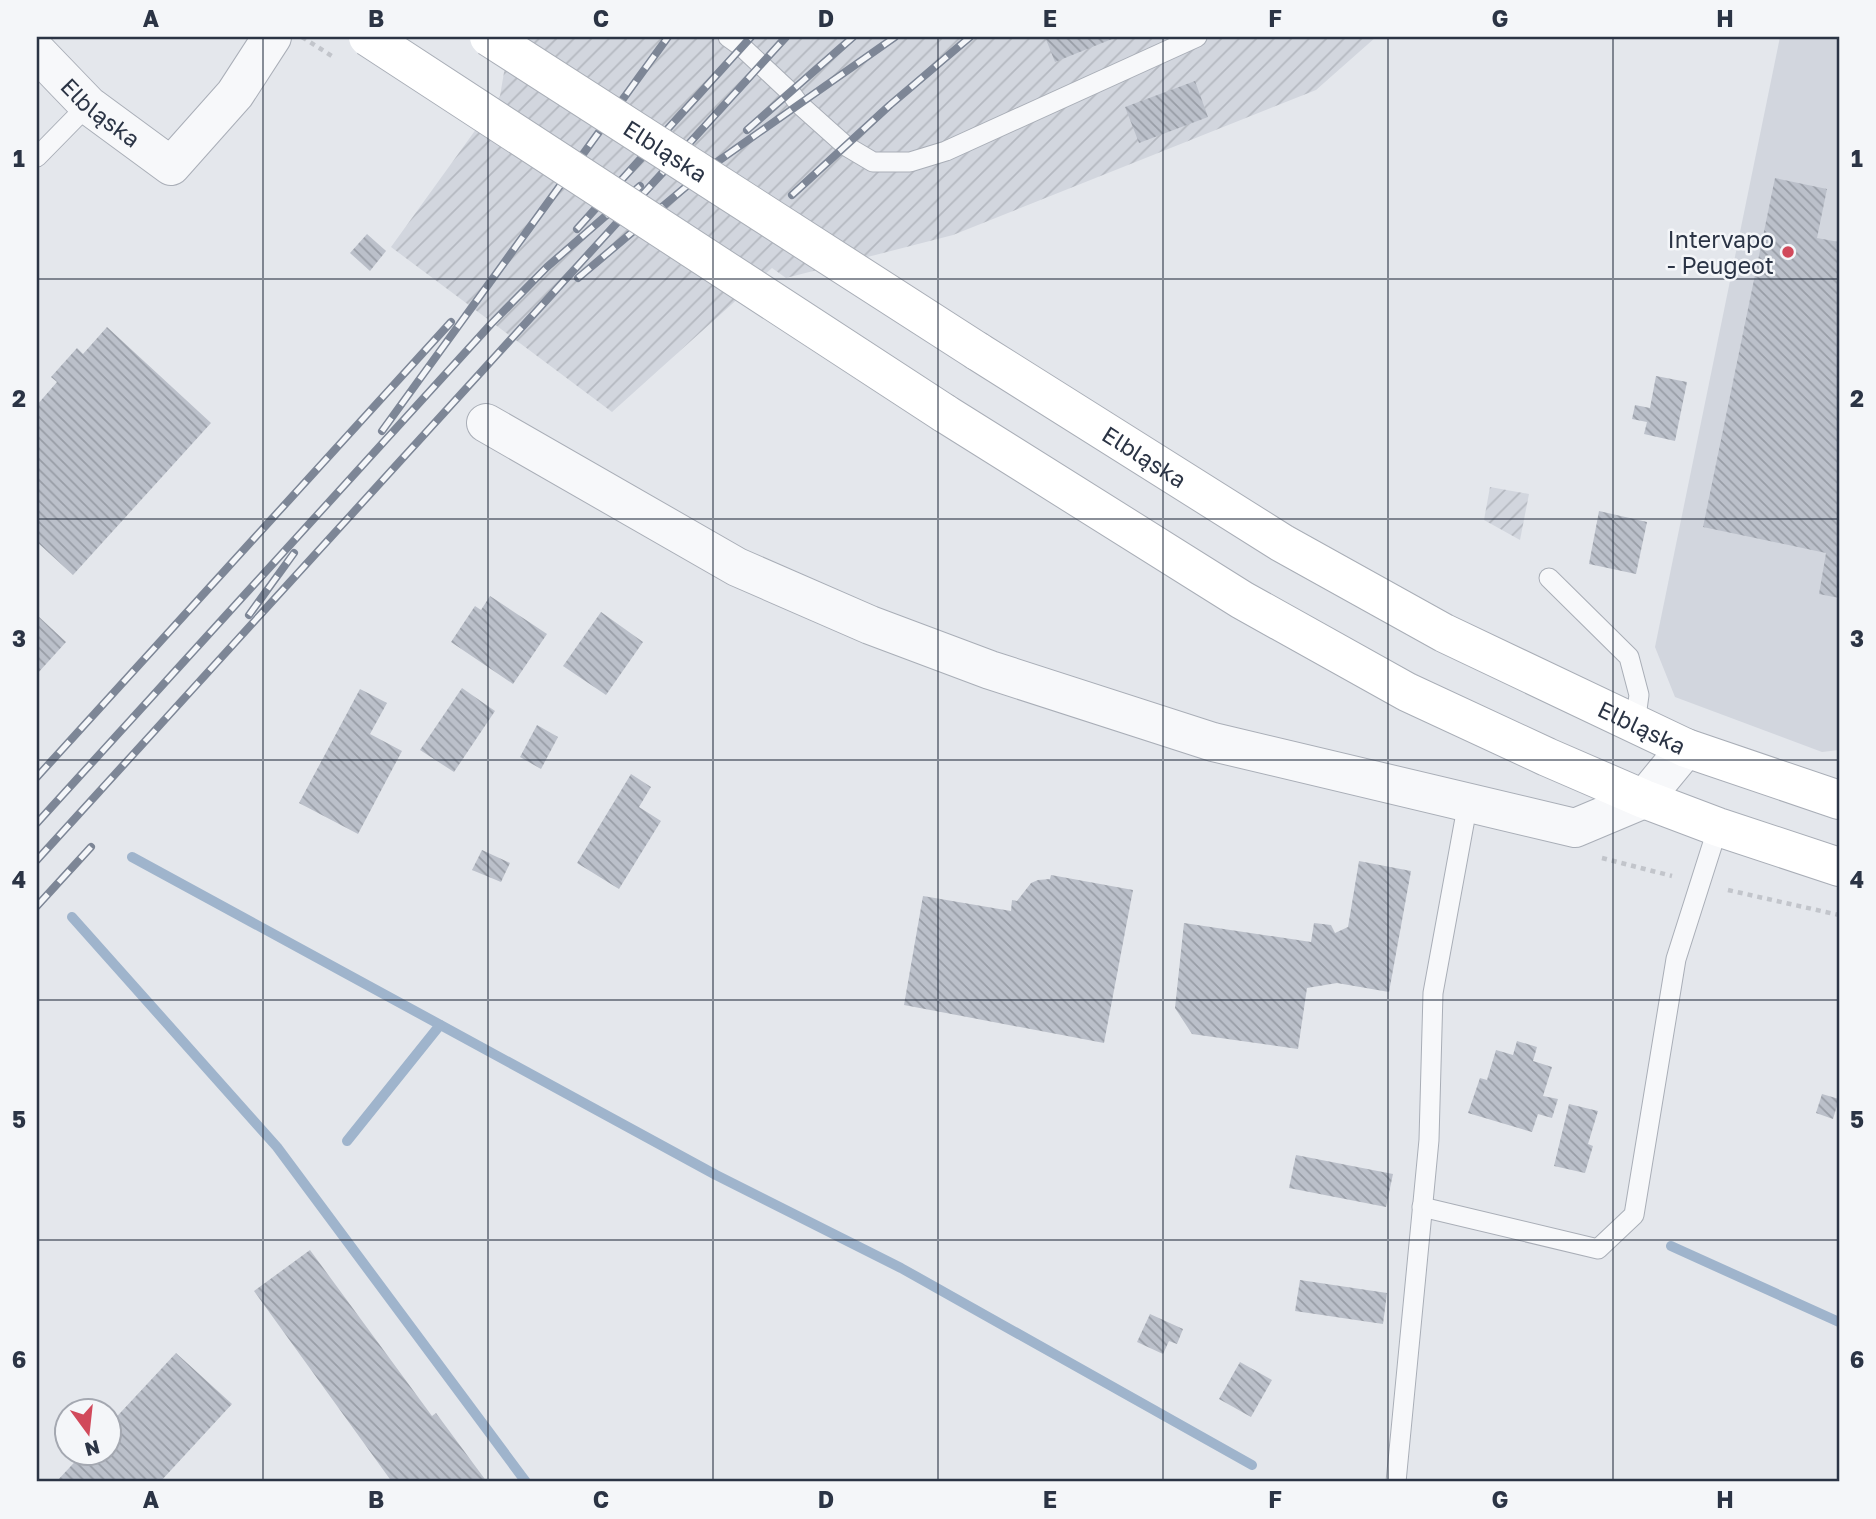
<svg xmlns="http://www.w3.org/2000/svg" width="1876" height="1519" font-family="'Golos Text',sans-serif">
  <style>
    .built { fill: #d2d6de }
    .industrial { fill: url(#industrial-furrows) }
    .lines { fill: none; stroke-linecap: round; stroke-linejoin: round }
    .stream { stroke: #9fb4cc; stroke-width: 10 }
    .building { fill: url(#building-back-hatch) }
    .service-casing { stroke: #a9aeb7; stroke-width: 21 }
    .minor-casing { stroke: #a9aeb7; stroke-width: 40 }
    .tertiary-casing { stroke: #a9aeb7; stroke-width: 40 }
    .secondary-casing { stroke: #a9aeb7; stroke-width: 40 }
    .path { stroke: #c2c5cb; stroke-width: 4.5; stroke-dasharray: 5 5; stroke-linecap: butt }
    .service { stroke: #f7f8fa; stroke-width: 19 }
    .minor { stroke: #f7f8fa; stroke-width: 38 }
    .tertiary { stroke: #f7f8fa; stroke-width: 38 }
    .secondary { stroke: #fff; stroke-width: 38 }
    .rail-casing { stroke: #7d8696; stroke-width: 8 }
    .rail { stroke: #f4f6f9; stroke-width: 5; stroke-dasharray: 16; stroke-linecap: butt }
    .secondary-bridge-casing { stroke: #a9aeb7; stroke-width: 40; stroke-linecap: butt }
    .path-bridge { stroke: #c2c5cb; stroke-width: 4.5; stroke-dasharray: 5 5; stroke-linecap: butt }
    .secondary-bridge { stroke: #fff; stroke-width: 38 }
    .grid { fill: none; stroke: #2b3445; stroke-width: 2; stroke-opacity: 0.55 }
    .poi-dot { fill: #d1495b; stroke: #f4f6f9; stroke-width: 2.5 }
    .labels { text-anchor: middle; dominant-baseline: central; stroke-width: 5; stroke-linejoin: round; paint-order: stroke }
    .street-label { font-size: 23px; fill: #2b3445; stroke: #f4f6f9 }
    .poi-label { font-size: 23px; fill: #2b3445; stroke: #f4f6f9; text-anchor: end }
    .neatline { fill: none; stroke: #2b3445; stroke-width: 2.5 }
    .grid-label { font-size: 23px; text-anchor: middle; font-weight: bold; fill: #2b3445 }
  </style>
  <defs>
    <pattern id="industrial-furrows" width="10" height="10" patternUnits="userSpaceOnUse" patternTransform="scale(1.75)"><rect width="10" height="10" fill="#d2d6de"/><path d="M-1 1l2-2M0 10L10 0M9 11l2-2" fill="none" stroke="#b4b8c0"/></pattern>
    <pattern id="building-back-hatch" width="6" height="6" patternUnits="userSpaceOnUse" patternTransform="scale(1.75)"><rect width="6" height="6" fill="#bbc0ca"/><path d="M-1 5l2 2M0 0l6 6M5-1l2 2" fill="none" stroke="#989da6"/></pattern>
  </defs>
  <rect width="100%" height="100%" fill="#e4e7ec"/>
  <polygon class="built" points="1780,37 1839,37 1839,750 1822,752 1675,697 1655,647"/>
  <g class="industrial">
    <polygon points="510,37 1376,37 1316,90 953,235 786,278 772,268 612,412 391,247 500,96"/>
    <polygon points="1490,487 1529,494 1520,540 1484,520"/>
  </g>
  <g class="lines">
    <g class="stream">
      <polyline points="132,857 716,1175 901,1268 1252,1465"/>
      <polyline points="72,917 277,1147 526,1482"/>
      <polyline points="347,1141 440,1025"/>
      <polyline points="1671,1246 1839,1322"/>
    </g>
  </g>
  <g class="building">
    <polygon points="1045,37 1117,37 1055,62"/>
    <polygon points="1195,81 1208,117 1139,143 1125,107"/>
    <polygon points="1775,178 1827,189 1817,238 1839,242 1839,598 1819,594 1826,553 1703,527"/>
    <polygon points="367,234 386,251 370,271 350,253"/>
    <polygon points="107,327 211,423 73,575 37,542 37,405 57,382 51,377 77,348 83,354"/>
    <polygon points="1656,376 1687,382 1675,441 1644,434 1647,422 1632,419 1635,405 1650,408"/>
    <polygon points="1599,511 1647,522 1636,574 1589,564"/>
    <polygon points="490,596 547,634 513,684 451,642 475,606 481,610"/>
    <polygon points="601,612 643,642 606,695 563,666"/>
    <polygon points="37,615 66,642 37,674"/>
    <polygon points="462,688 495,711 454,772 420,750"/>
    <polygon points="360,689 387,703 370,734 402,751 358,834 299,803"/>
    <polygon points="537,725 558,737 541,769 520,757"/>
    <polygon points="631,774 651,787 639,807 661,821 619,889 577,863"/>
    <polygon points="482,850 510,863 501,882 472,870"/>
    <polygon points="1359,861 1411,871 1389,992 1337,983 1307,988 1298,1049 1192,1034 1175,1008 1184,923 1311,942 1314,923 1331,925 1335,933 1348,927"/>
    <polygon points="1051,875 1133,890 1104,1043 904,1005 923,896 1011,911 1012,900 1017,901 1031,883 1038,880 1050,879"/>
    <polygon points="1517,1041 1537,1047 1533,1061 1552,1067 1543,1096 1558,1099 1552,1118 1538,1114 1532,1132 1468,1113 1480,1078 1487,1080 1496,1050 1513,1055"/>
    <polygon points="1822,1094 1839,1099 1833,1119 1816,1113"/>
    <polygon points="1569,1104 1598,1111 1588,1144 1593,1146 1585,1173 1554,1166"/>
    <polygon points="1296,1155 1393,1174 1386,1207 1289,1188"/>
    <polygon points="310,1250 432,1416 436,1413 487,1482 392,1482 254,1291"/>
    <polygon points="1300,1280 1387,1293 1383,1324 1295,1311"/>
    <polygon points="1150,1314 1183,1329 1177,1344 1169,1341 1163,1354 1137,1342"/>
    <polygon points="176,1353 232,1404 160,1482 56,1482 84,1452 108,1452 108,1426"/>
    <polygon points="1240,1362 1272,1380 1251,1417 1219,1399"/>
  </g>
  <g class="lines">
    <g class="service-casing">
      <g id="service">
        <polyline points="728,37 742,47 790,92 799,104 846,146 873,162 910,162 946,151 1197,37"/>
        <polyline points="37,157 88,105"/>
        <polyline points="1549,578 1629,657 1639,695 1635,724"/>
        <polyline points="1422,1207 1598,1249 1634,1215 1676,959 1718,827"/>
        <polyline points="1396,1482 1429,1140 1433,993 1468,802"/>
      </g>
    </g>
    <g class="minor-casing">
      <polyline id="minor" points="486,423 737,567 870,625 990,670 1213,742 1575,828 1644,799 1686,748"/>
    </g>
    <g class="tertiary-casing">
      <g id="tertiary">
        <path id="s1" d="M37,52L88,105L171,166L235,94L272,37"/>
      </g>
    </g>
    <g class="secondary-casing">
      <g id="secondary">
        <path id="s2" d="M977,351L1282,543L1444,633L1686,748L1839,800"/>
        <polyline points="944,413 1242,600 1407,692 1547,757 1644,799 1718,827 1839,867"/>
      </g>
    </g>
    <g class="path">
      <polyline points="1602,858 1672,876"/>
      <polyline points="1728,890 1839,915"/>
    </g>
    <use href="#service" class="service"/>
    <use href="#minor" class="minor"/>
    <use href="#tertiary" class="tertiary"/>
    <use href="#secondary" class="secondary"/>
    <g class="rail-casing">
      <g id="rail">
        <polyline points="747,130 853,37"/>
        <polyline points="792,195 890,105 970,37"/>
        <polyline points="577,229 751,37"/>
        <polyline points="578,278 707,169 895,37"/>
        <polyline points="382,431 668,37"/>
        <polyline points="249,615 294,553"/>
        <polyline points="37,777 451,322"/>
        <polyline points="37,823 491,324 547,267 640,186"/>
        <polyline points="37,860 786,37"/>
        <polyline points="37,906 91,847"/>
      </g>
    </g>
    <use href="#rail" class="rail"/>
    <g class="secondary-bridge-casing">
      <g id="secondary-bridge">
        <polyline points="368,37 944,413"/>
        <path id="s3" d="M489,37L977,351"/>
      </g>
    </g>
    <polyline class="path-bridge" points="302,37 335,58"/>
    <use href="#secondary-bridge" class="secondary-bridge"/>
  </g>
  <path class="grid" d="M263,37V1482M488,37V1482M713,37V1482M938,37V1482M1163,37V1482M1388,37V1482M1613,37V1482M37,279H1839M37,519H1839M37,760H1839M37,1000H1839M37,1240H1839"/>
  <circle class="poi-dot" cx="1788" cy="252" r="7"/>
  <g class="labels">
    <g class="street-label">
      <text stroke="none"><textPath href="#s1" startOffset="88">Elbląska</textPath></text>
      <text stroke="none"><textPath href="#s3" startOffset="210">Elbląska</textPath></text>
      <text stroke="none"><textPath href="#s2" startOffset="198">Elbląska</textPath></text>
      <text stroke="none"><textPath href="#s2" startOffset="765">Elbląska</textPath></text>
    </g>
    <g class="poi-label">
      <text x="1774" y="239">Intervapo<tspan x="1774" dy="26">- Peugeot</tspan></text>
    </g>
  </g>
  <rect width="1876" height="1519" fill="none" stroke="#f4f6f9" stroke-width="77"/>
  <g transform="translate(88 1432) rotate(165)"><circle r="33" fill="#f4f6f9" stroke="#a4a8b1" stroke-width="2"/>
  <path d="M0-5L12 26L0 18L-12 26Z" fill="#d1495b"/>
  <text y="-10" font-size="19" font-weight="bold" text-anchor="middle" fill="#2b3445">N</text>
  </g>
  <rect x="38" y="38" width="1800" height="1442" class="neatline"/>
  <g class="grid-label">
    <text x="151" y="27">A</text>
    <text x="376" y="27">B</text>
    <text x="601" y="27">C</text>
    <text x="826" y="27">D</text>
    <text x="1050" y="27">E</text>
    <text x="1275" y="27">F</text>
    <text x="1500" y="27">G</text>
    <text x="1725" y="27">H</text>
    <text x="19" y="167">1</text>
    <text x="1857" y="167">1</text>
    <text x="19" y="407">2</text>
    <text x="1857" y="407">2</text>
    <text x="19" y="647">3</text>
    <text x="1857" y="647">3</text>
    <text x="19" y="888">4</text>
    <text x="1857" y="888">4</text>
    <text x="19" y="1128">5</text>
    <text x="1857" y="1128">5</text>
    <text x="19" y="1368">6</text>
    <text x="1857" y="1368">6</text>
    <text x="151" y="1508">A</text>
    <text x="376" y="1508">B</text>
    <text x="601" y="1508">C</text>
    <text x="826" y="1508">D</text>
    <text x="1050" y="1508">E</text>
    <text x="1275" y="1508">F</text>
    <text x="1500" y="1508">G</text>
    <text x="1725" y="1508">H</text>
  </g>
</svg>
